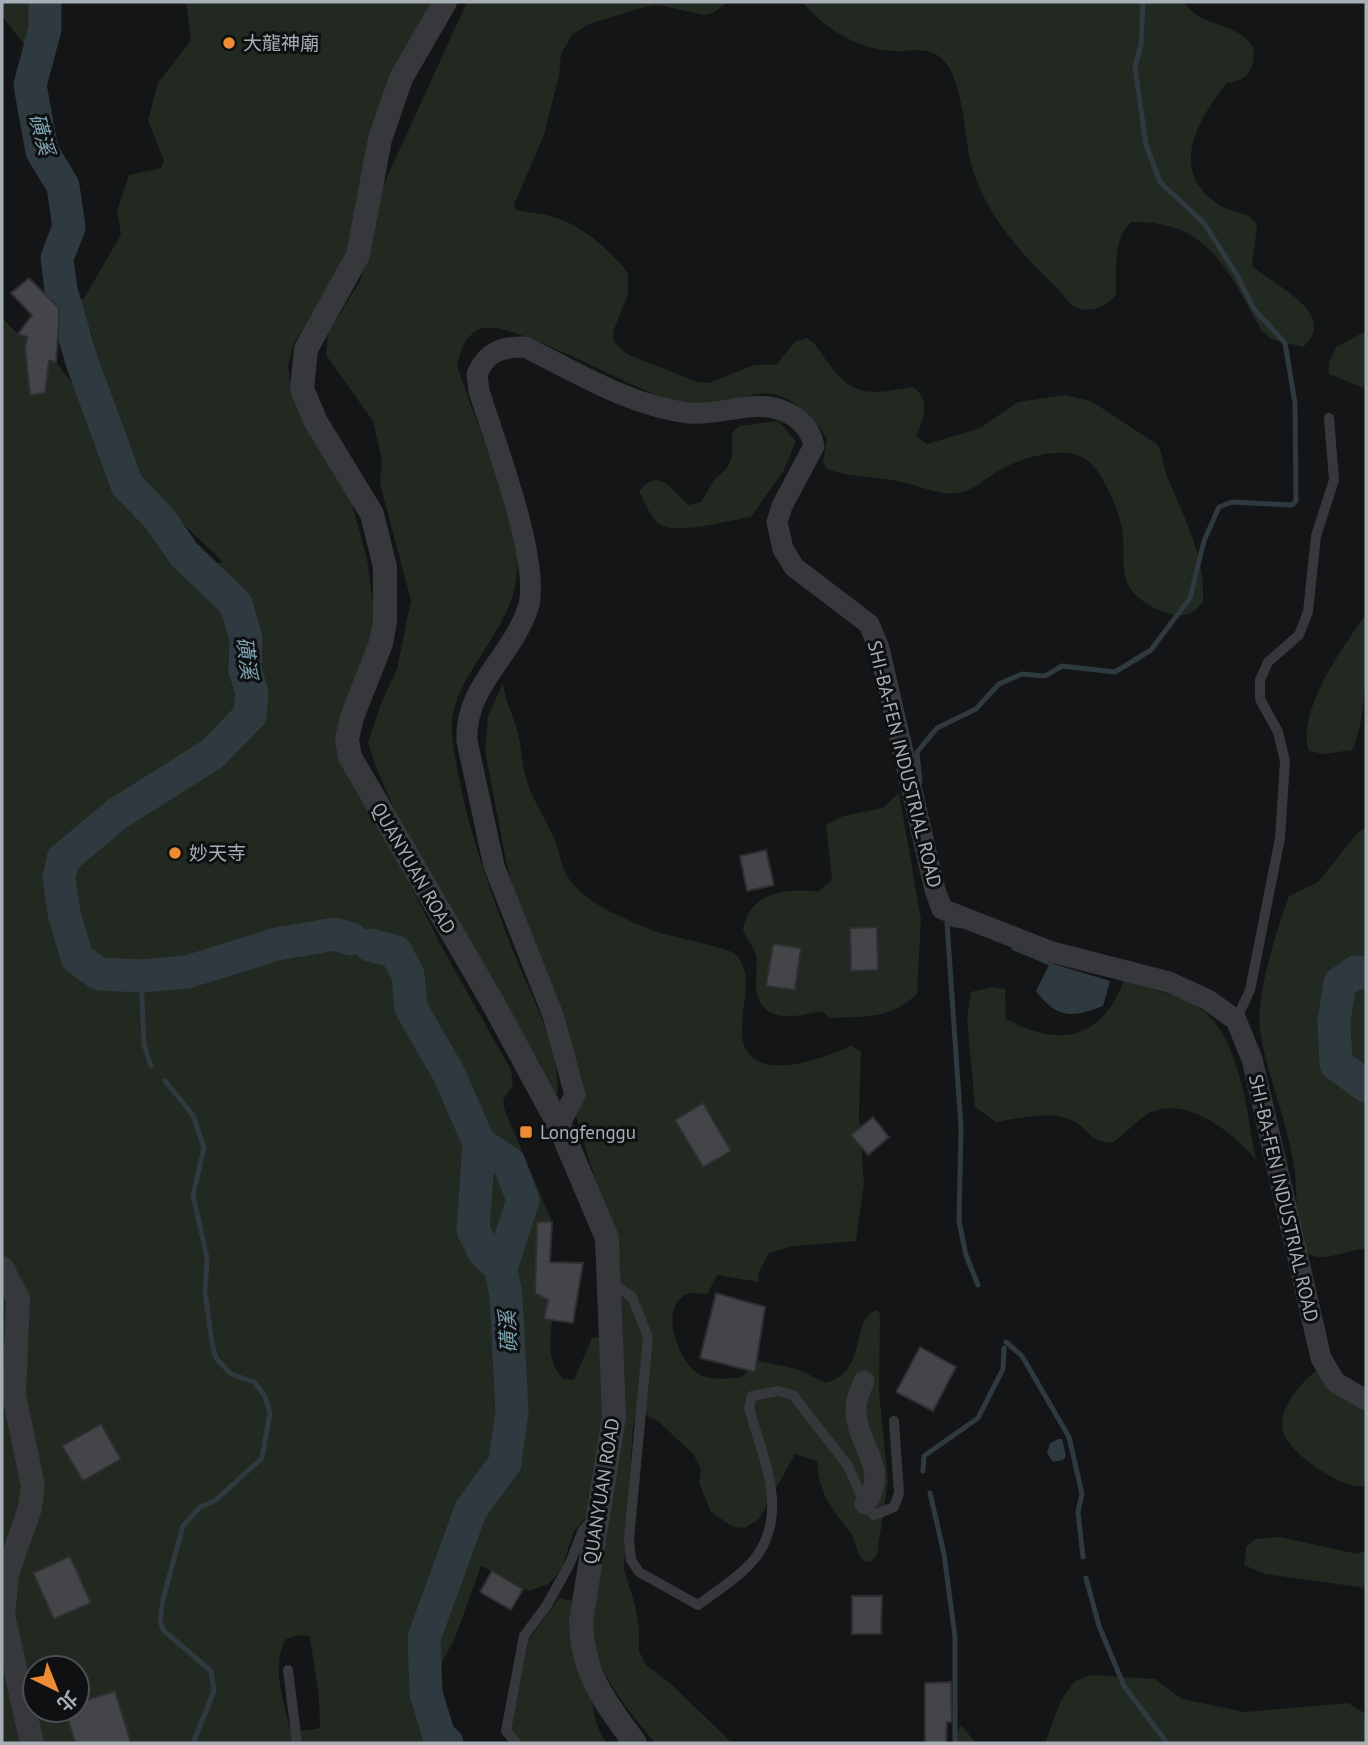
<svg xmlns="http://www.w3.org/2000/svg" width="1368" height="1745" font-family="'PT Sans','Noto Sans TC',sans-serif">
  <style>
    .green { fill: #212921; fill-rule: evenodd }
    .water { fill: #2e3a3f }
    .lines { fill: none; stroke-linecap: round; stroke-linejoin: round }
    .stream { stroke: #2e3a3f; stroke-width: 5 }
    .river { stroke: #2e3a3f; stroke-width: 33 }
    .building { fill: #434549; stroke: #2f2f32; stroke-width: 2 }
    .service { stroke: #36383b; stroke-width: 10 }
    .minor { stroke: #36383b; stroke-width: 21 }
    .tertiary { stroke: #36383b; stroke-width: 24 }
    .poi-dot { fill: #ef8b34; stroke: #0f1011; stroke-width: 2.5 }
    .labels { text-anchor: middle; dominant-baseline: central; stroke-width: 6; stroke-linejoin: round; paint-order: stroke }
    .poi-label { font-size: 19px; fill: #a6aeb6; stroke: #0f1011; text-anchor: start }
    .street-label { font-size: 19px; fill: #a6aeb6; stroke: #0f1011 }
    .water-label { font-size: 21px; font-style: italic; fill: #7ea3b1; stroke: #0f1011 }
  </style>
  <rect width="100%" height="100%" fill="#141516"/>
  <g class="green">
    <polygon points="2,2 38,2 33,34 26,47 2,16"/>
    <path d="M186,2H434L355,232L325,296L294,343L288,365L291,389L351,500L367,559L374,610V637L340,748L444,951L511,1070L513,1085L503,1100L505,1111L552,1222H537L535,1293L548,1300L545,1319L552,1320C550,1343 547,1361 563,1379L574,1380L592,1338L598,1337L603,1343L605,1407L587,1516L574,1531L563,1565L556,1576L548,1584L529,1591L481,1566L455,1638L434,1677L438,1743H131L115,1691L77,1703V1668H35V1710H65L75,1743H2V318L18,334L27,337L25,349L30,395L45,392L49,361L56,362L90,407L112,468L132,497L182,548L208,567L223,562L135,478L109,420L92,334L69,304L84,298L121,235L117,211L129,175L161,168L164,161L148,120L158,83L191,40ZM300,1635L310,1637L319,1698L320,1728L302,1731L289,1726C283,1698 271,1665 286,1639Z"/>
    <path d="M467,2H728L713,13L704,15L659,5L641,8L589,24L572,35L561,54L559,76L544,135L514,205L516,210C529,213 542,213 554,217C583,226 610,250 628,273V294L613,332L614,342L627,354L697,382L709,383L754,365H776L796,341L807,338C818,345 821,354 829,364C855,400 874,393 913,387C931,399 924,419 916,436L927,444L980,428L1018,402L1065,395L1091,401L1158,445C1163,455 1163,466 1167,476C1184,518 1206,557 1203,603C1199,606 1195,611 1191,613C1173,621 1140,604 1130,588C1121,573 1124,553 1123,536C1121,514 1104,473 1087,460C1067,444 1020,458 1000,470C987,477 974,491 958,493C938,496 919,485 901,482C876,476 851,478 827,469L823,462L827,438C763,350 742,424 671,401C632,388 514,321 483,328C467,332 460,351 457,366C476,422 501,479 515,537C519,552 518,575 514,590C503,639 447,684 452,734C460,806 486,881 512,948C530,996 559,1041 558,1094L551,1095L399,820L375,765L368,742L382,701L397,669L411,600L380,484L382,461L373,421L326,355L328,333L361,279L382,188Z"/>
    <path d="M802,2H1184C1200,29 1239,20 1254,49C1253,71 1250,79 1227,83C1195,122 1166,176 1225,208C1239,215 1247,210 1257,225L1252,266C1273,285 1340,313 1303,347L1271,339L1261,330C1228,270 1208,220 1131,222C1112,241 1117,269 1116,295C1105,307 1089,315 1073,306C1068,302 1063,295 1059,290C1023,256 984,213 971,164C964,136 964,83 944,61C929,45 912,52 894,51C858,50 824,28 802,2Z"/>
    <polygon points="1366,331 1366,389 1329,374 1329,363 1336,347"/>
    <path d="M778,421L796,441L784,470L751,517C730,520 676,536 659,524C650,517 645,502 639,491C660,465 671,491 689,505L701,502L714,480L727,468L732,457V433L739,426Z"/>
    <path d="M1366,614C1366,654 1368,718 1352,750L1324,754L1309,751C1296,711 1344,646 1366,614Z"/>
    <path d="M503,683C505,702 514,716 518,734C522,749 522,766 527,781C533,802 548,822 556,843C560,853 561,865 566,874C581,902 625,919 654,931C668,936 730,948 735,954C758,976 737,1013 743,1041C753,1086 827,1057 851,1046L861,1051L859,1115L864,1184L856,1241L793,1246L769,1253L759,1272L758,1282L717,1275L707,1295C703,1294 695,1292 691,1293C655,1300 678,1370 706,1377C716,1380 730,1378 740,1378L758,1361L797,1369L826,1383C869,1371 849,1321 876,1310L880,1314L879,1391L888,1482L877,1554L872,1561L865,1562C855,1554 857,1542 850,1532C830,1506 820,1496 817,1461L795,1454L759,1519L745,1528L733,1527L711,1512L699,1483L701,1470L694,1455L658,1421L646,1415L637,1418L633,1426L624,1569L635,1605L639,1630V1651L646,1665L670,1683L732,1743H655C621,1702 595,1671 588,1617L621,1262L575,1114L506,861L485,751L488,716Z"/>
    <path d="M899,793L921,919L917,994C889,1020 866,1016 830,1018L822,1011C795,1017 761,1025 756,988C755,978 758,965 756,955C754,947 746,938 743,930C750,890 786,889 819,891L832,880L826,825L843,816L883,808Z"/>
    <path d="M1366,827V1249C1350,1248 1316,1267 1305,1250C1294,1232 1298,1187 1294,1166C1287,1120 1267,1076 1260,1031C1255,998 1277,928 1289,896L1318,882L1358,832Z"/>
    <path d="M1124,980C1148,988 1174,994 1196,1006C1240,1030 1247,1115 1256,1160C1234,1133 1183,1092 1146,1115C1135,1122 1124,1135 1112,1143C1089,1141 1092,1133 1075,1122C1053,1109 1018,1119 996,1122L975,1107L967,1018L971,992L992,987L1005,989L1006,1019C1061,1048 1101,1040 1124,980Z"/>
    <path d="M1319,1369L1366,1408V1486C1343,1491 1284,1451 1282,1427C1280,1406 1303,1380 1319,1369Z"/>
    <polygon points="1280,1537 1357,1554 1366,1551 1366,1588 1265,1574 1244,1565 1246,1547 1255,1539"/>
    <path d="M559,1598L572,1601C578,1630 585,1658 590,1687C594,1708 593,1725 607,1743H520L511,1730L529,1639Z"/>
    <polygon points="1091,1675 1155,1679 1182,1699 1245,1712 1348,1703 1366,1714 1366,1743 1045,1743 1061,1700 1075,1681"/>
    <polygon points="961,1725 976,1743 957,1743 957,1732"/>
  </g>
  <g class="water">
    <path d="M1050,963L1110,981L1103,1006C1072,1018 1057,1019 1036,991Z"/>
    <polygon points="1058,1439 1062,1439 1066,1456 1063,1460 1053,1462 1047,1453 1050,1443"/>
  </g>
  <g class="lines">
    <g class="stream">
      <polyline points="920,782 917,752 937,728 976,709 999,684 1022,674 1045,676 1062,666 1115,672 1151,650 1190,598 1204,541 1219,507 1232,502 1292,505 1296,501 1295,403 1285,343 1254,309 1237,275 1204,223 1160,182 1146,145 1135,67 1141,45 1143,2"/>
      <polyline points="960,926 947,923 961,1128 959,1221 966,1255 978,1285"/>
      <polyline points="1014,948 1050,963"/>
      <polyline points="141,976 144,1044 151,1066"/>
      <polyline points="165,1081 193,1115 204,1148 193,1195 207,1258 205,1292 212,1343 216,1358 231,1374 254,1382 265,1396 270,1413 262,1458 216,1500 200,1507 183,1526 163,1599 160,1619 163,1630 211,1671 214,1691 193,1743"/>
      <polyline points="1006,1342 1022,1356 1069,1437 1082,1494 1078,1512 1083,1557"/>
      <polyline points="923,1471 924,1456 978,1418 1003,1369 1004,1348"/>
      <polyline points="930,1493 944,1554 955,1637 955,1743"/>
      <polyline points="1086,1578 1099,1626 1124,1686 1167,1743"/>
    </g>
    <g class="river">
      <polyline points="45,2 45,29 30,85 42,151 63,186 69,227 57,258 61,290 82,362 127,485 159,518 184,554 236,604 246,638 245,670 252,693 250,715 212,754 117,814 63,859 59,878 64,913 77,958 99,974 141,976 187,972 277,944 335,934 351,939"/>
      <polyline points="370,945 396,952 408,975 411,1008 449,1074 479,1143 473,1230 485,1253 501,1268 506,1296 512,1411 505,1463 471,1509 424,1638 426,1693 439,1736 447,1743"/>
      <polyline points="1366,973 1356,972 1340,983 1334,1021 1336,1064 1366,1086"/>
      <polyline points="479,1143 509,1163 523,1200 501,1268"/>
    </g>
  </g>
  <g class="building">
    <polygon points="29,278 59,308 59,323 56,362 49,361 45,393 30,395 25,349 27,337 18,334 32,315 11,293"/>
    <polygon points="766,850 774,885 747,891 740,856"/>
    <polygon points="877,927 878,970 851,971 850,928"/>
    <polygon points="773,944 801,948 795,990 766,986"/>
    <polygon points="703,1103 731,1151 703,1167 675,1120"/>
    <polygon points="873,1117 889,1137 868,1155 851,1135"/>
    <polygon points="537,1222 552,1222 550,1262 583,1263 573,1323 544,1319 548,1300 535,1293"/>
    <polygon points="716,1293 765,1307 755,1372 700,1358"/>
    <polygon points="920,1347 956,1367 933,1411 896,1392"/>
    <polygon points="101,1424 121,1459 83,1481 62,1446"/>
    <polygon points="70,1556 91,1603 54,1619 33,1573"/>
    <polygon points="492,1571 523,1589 511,1610 480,1592"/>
    <polygon points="852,1596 882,1596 881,1634 852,1634"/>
    <polygon points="951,1682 952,1722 947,1722 946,1743 925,1743 925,1683"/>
    <polygon points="115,1691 131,1743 75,1743 65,1710 77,1710 77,1703"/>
  </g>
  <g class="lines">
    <g class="service">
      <polyline points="1236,1020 1250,990 1280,838 1285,761 1278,732 1260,699 1260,680 1268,662 1299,635 1308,612 1316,536 1334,480 1329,418"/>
      <path d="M610,1282L632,1297L648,1337L629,1539L631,1560L639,1572L698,1605C717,1591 742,1575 756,1557C790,1511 762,1456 749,1408L752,1396L778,1391L793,1395L848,1466L865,1504L874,1515L894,1507L899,1493L894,1421"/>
      <polyline points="288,1670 297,1743"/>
      <polyline points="516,1743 506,1731 524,1636 547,1605 570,1563 583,1530 593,1519"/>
    </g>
    <g class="minor">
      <path d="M559,1125L575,1095L553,1015L494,866L467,741C464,687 512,657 528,608C542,564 494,439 479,391L477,374C487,351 502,347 525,347C578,373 630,406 689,413C716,416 746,402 774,408C794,413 810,425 814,446L782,506L777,522L783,549L794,567L869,624L879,648L935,890L942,909L1052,952L1169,982L1208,1000L1236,1020L1252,1059L1321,1358L1335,1382L1366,1400"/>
      <path d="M864,1381C861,1389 856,1399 856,1408C855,1446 892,1468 865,1504"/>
    </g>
    <g class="tertiary">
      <path d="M445,2L401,78L380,139L358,255L306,349L302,389L316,422L372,514L385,567V621L381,643L352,717L347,739L350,757L493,1003L559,1125L607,1238L614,1417L581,1621C582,1674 605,1702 635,1743"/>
      <polyline points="2,1268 18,1299 14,1395 33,1486 30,1508 7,1574 3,1615 32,1743"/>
    </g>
  </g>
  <g class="poi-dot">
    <circle cx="229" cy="43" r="7"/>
    <circle cx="175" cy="853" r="7"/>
    <rect x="519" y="1125" width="14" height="14" rx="3.5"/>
  </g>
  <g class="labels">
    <g class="poi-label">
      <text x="243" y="43">大龍神廟</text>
      <text x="189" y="853">妙天寺</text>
      <text x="540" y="1132">Longfenggu</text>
    </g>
    <g class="street-label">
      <text transform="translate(905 764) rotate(76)">SHI-BA-FEN INDUSTRIAL ROAD</text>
      <text transform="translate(414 868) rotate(60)">QUANYUAN ROAD</text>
      <text transform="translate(1284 1198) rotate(77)">SHI-BA-FEN INDUSTRIAL ROAD</text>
      <text transform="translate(601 1491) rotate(-81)">QUANYUAN ROAD</text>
    </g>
    <g class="water-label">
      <text transform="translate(42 134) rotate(75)">磺溪</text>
      <text transform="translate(247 658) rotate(83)">磺溪</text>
      <text transform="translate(508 1332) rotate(-93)">磺溪</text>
    </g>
  </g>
  <rect width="1368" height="1745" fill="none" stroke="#a6aeb6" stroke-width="7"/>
  <g transform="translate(56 1689) rotate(137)"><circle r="33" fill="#0f1011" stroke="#4b4f53" stroke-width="2"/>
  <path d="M0-5L12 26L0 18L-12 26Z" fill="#ef8b34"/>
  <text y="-10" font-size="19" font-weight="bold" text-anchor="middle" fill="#a6aeb6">北</text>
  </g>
</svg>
